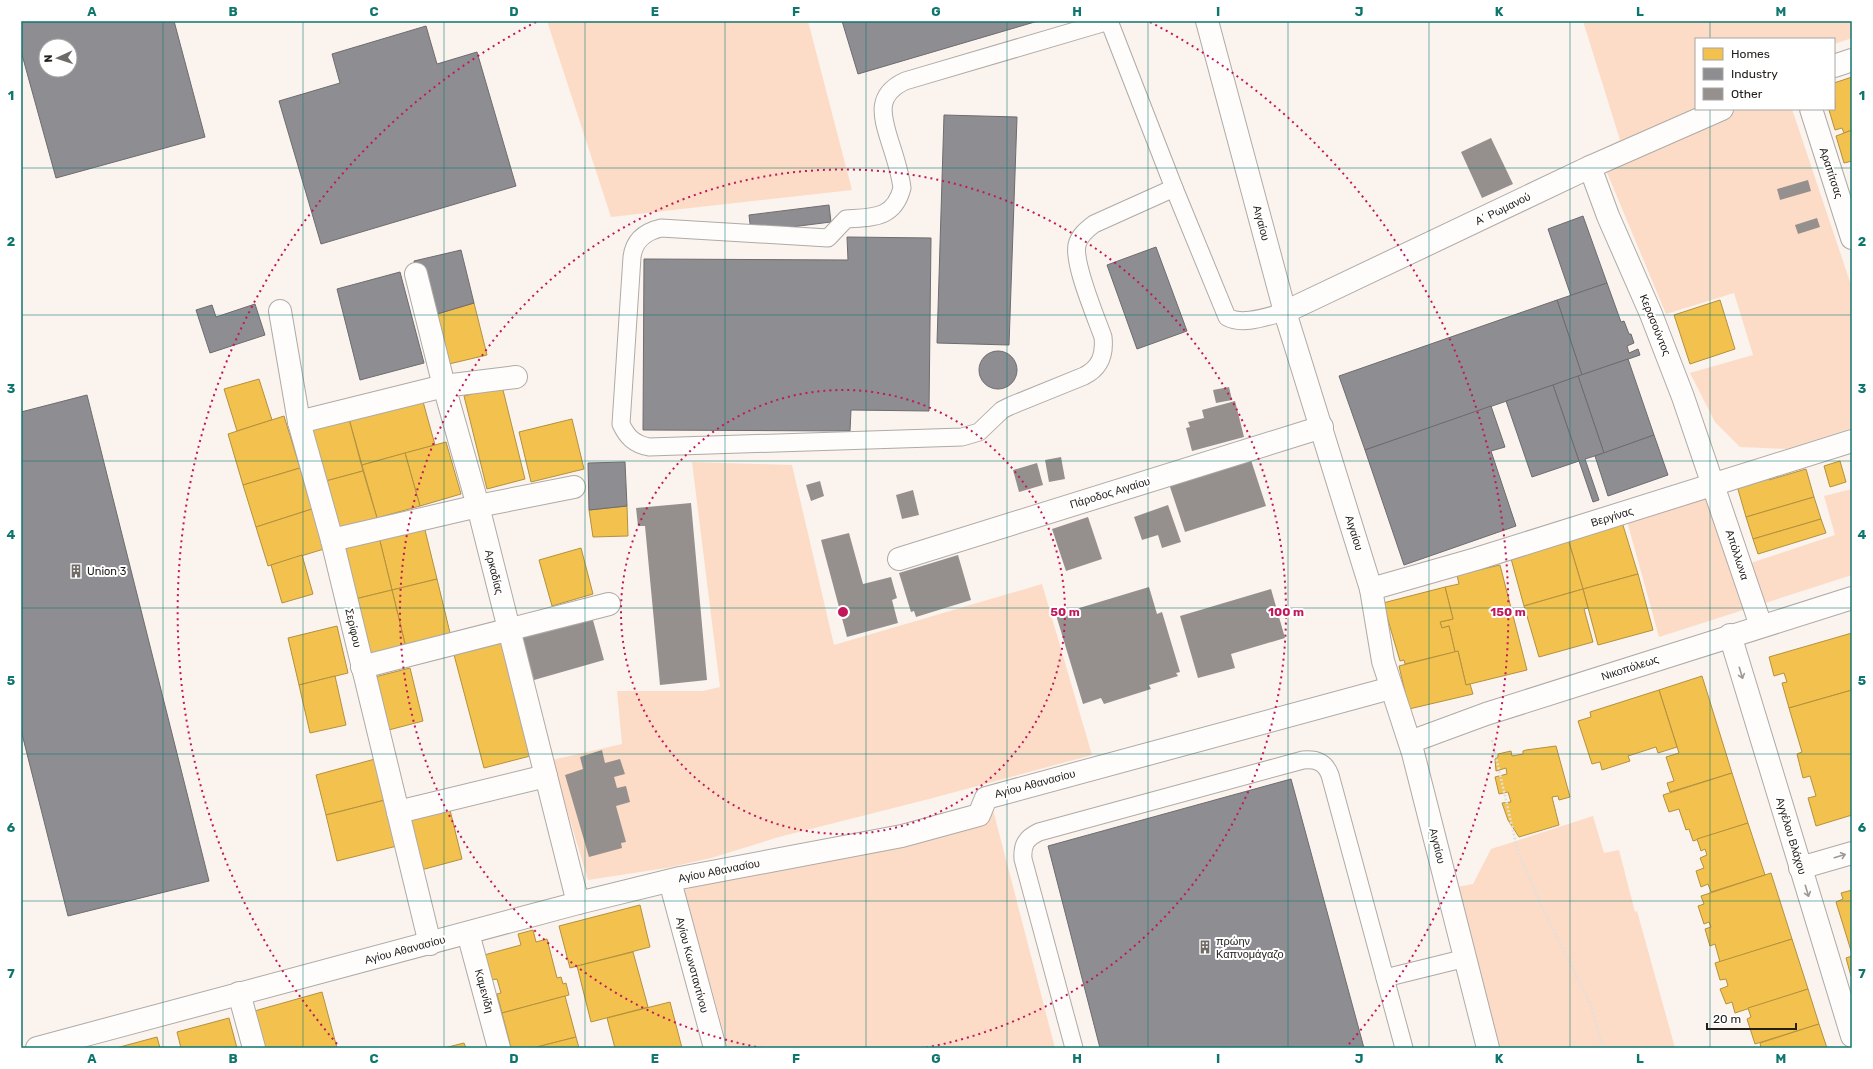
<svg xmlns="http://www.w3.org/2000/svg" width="1873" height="1069" font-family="Rubik,sans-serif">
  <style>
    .green { fill: #fcdcc6 }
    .homes { fill: #f2c14e; stroke: #b4913f }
    .industry { fill: #8d8d92; stroke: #6e6c6f; fill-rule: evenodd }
    .building { fill: #95908d }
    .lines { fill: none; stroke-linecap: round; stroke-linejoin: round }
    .service-casing { stroke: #afaaa6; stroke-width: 19 }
    .minor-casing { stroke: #afaaa6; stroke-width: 24 }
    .tertiary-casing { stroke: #afaaa6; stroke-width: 24 }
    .path { stroke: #e2dfde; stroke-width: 2.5; stroke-dasharray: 2 2; stroke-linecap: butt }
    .service { stroke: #fefdfc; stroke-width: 17 }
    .minor { stroke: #fefdfc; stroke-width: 22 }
    .tertiary { stroke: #fefdfc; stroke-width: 22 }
    .oneway { stroke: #9c9a98 }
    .grid { fill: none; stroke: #0f766e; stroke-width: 1; stroke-opacity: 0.55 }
    .ring { fill: none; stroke: #c2185b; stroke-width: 2; stroke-dasharray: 2 4 }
    .labels { text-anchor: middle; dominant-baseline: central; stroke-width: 4; stroke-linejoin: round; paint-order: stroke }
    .street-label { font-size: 11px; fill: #24201d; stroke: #fff }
    .poi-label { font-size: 11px; fill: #24201d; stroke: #fff; text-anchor: start }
    .centre { fill: #c2185b; stroke: #fff; stroke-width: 2 }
    .ring-label { font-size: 12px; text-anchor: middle; font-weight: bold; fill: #c2185b; stroke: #fff; stroke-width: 4; stroke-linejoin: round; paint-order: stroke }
    .neatline { fill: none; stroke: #0f766e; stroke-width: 1.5 }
    .grid-label { font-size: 13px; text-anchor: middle; font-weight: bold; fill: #0f766e }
  </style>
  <rect width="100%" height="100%" fill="#faf3ee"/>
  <g class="green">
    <polygon points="547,21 808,21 852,190 611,217"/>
    <polygon points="1583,21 1852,21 1852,38 1834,44 1834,39 1696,39 1696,109 1792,109 1852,288 1852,428 1787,449 1740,447 1715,422 1690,373 1753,355 1734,293 1666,314 1598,151 1620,140"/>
    <polygon points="692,462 792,465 834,645 1042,584 1092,755 929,799 779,837 711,858 666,868 588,880 552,760 622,744 617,691 703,691 720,687"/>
    <polygon points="1852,489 1852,575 1659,637 1627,521 1706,496 1730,570 1835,535 1824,496"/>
    <polygon points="992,806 1055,1048 728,1048 684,890"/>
    <polygon points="1593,816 1604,853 1619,850 1635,912 1637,911 1675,1048 1499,1048 1457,887 1473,884 1491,849"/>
  </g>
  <g class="homes">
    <polygon points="1852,77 1852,130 1844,133 1842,128 1835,130 1829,110 1835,108 1834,83"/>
    <polygon points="1852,130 1852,161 1844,163 1836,136"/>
    <polygon points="1720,300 1735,349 1690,364 1674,315"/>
    <polygon points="474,303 487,355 449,364 437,314"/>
    <polygon points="259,379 272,420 237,431 224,389"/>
    <polygon points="502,386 525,479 487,489 464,396"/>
    <polygon points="422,398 435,445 362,465 349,419"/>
    <polygon points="284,416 300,468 243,485 228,434"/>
    <polygon points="349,419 363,471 322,482 307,430"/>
    <polygon points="572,419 584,469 531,482 519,432"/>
    <polygon points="446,442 461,494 420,506 405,453"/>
    <polygon points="405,453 420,506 377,518 362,465"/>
    <polygon points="1840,461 1846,482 1830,487 1824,466"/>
    <polygon points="300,468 312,509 256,527 243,485"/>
    <polygon points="1806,469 1814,497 1746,517 1737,486 1768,476 1769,480"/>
    <polygon points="363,471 377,518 336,530 322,482"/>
    <polygon points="1814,497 1821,519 1753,539 1746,517"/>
    <polygon points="627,506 628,536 593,537 589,510"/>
    <polygon points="312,509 324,549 268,566 256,527"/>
    <polygon points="1821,519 1826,533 1758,554 1753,539"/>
    <polygon points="1622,522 1638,574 1583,589 1568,539"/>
    <polygon points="424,526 437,579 392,590 379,537"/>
    <polygon points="379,537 392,590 351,600 338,547"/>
    <polygon points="1568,539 1583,589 1524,606 1510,555"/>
    <polygon points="581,548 593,594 552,606 539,560"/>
    <polygon points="302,555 313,594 282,603 271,565"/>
    <polygon points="1500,565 1527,670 1466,685 1458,651 1455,652 1449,626 1442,628 1440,622 1453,619 1445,587 1459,584 1457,575"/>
    <polygon points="1638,574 1653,630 1598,645 1583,589"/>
    <polygon points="437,579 451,637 406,648 392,590"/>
    <polygon points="1445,587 1453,619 1440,622 1442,628 1449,626 1455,652 1405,664 1404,660 1400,661 1383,603"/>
    <polygon points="1583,589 1588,608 1584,609 1593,642 1539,657 1524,606"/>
    <polygon points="392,590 406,648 365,658 351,600"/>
    <polygon points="337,626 348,673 299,685 288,638"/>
    <polygon points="1852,633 1852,690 1789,708 1782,683 1787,682 1784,673 1774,676 1769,657"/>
    <polygon points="504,637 534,755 484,768 453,651"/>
    <polygon points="1458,651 1466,685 1470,684 1473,694 1409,709 1399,666"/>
    <polygon points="410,668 423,721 381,732 367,679"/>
    <polygon points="335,676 346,725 310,733 299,685"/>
    <polygon points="1702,676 1732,773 1670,792 1667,783 1674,781 1666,757 1679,753 1659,690"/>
    <polygon points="1659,690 1677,747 1658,753 1656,747 1628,756 1630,761 1602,770 1600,762 1592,764 1578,721 1591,717 1590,712"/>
    <polygon points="1852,690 1852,815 1816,826 1808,798 1816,796 1810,776 1803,778 1797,754 1802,752 1789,708"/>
    <polygon points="1556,746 1570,797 1559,800 1558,796 1552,797 1559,825 1519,837 1508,820 1502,803 1511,802 1508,792 1499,794 1495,777 1507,774 1506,768 1496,771 1495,759 1498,757 1498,754 1511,751 1512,756 1523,754 1523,751 1526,750"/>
    <polygon points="375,759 385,800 326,815 316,775"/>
    <polygon points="1732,773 1748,823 1693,841 1689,829 1686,830 1679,809 1669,812 1663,795"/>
    <polygon points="385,800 397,846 337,861 326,815"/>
    <polygon points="449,806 462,859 421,870 407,817"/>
    <polygon points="1748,823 1765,875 1711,892 1708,884 1701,887 1696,871 1704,868 1700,858 1707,855 1705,849 1701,851 1697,839"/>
    <polygon points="1771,873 1792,939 1720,962 1715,944 1710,946 1705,929 1711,927 1709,922 1704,924 1698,906 1704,904 1701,896"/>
    <polygon points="1852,890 1852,954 1836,902 1843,899 1841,893"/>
    <polygon points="640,905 650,947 570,968 559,926"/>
    <polygon points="533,930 536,942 547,939 557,978 561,977 563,984 566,983 569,995 502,1013 497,994 501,993 497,979 491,980 484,955 521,945 518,934"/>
    <polygon points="1792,939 1808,989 1735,1013 1732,1002 1726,1004 1720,989 1728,986 1726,979 1720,980 1715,963"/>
    <polygon points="633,952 648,1007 591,1022 577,966"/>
    <polygon points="1852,956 1852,976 1851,976 1846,958"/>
    <polygon points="1808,989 1819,1024 1755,1044 1747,1019 1751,1017 1748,1008"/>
    <polygon points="322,992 337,1048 261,1048 251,1012"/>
    <polygon points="565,996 576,1037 533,1048 511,1048 502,1013"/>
    <polygon points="670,1002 682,1048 615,1048 607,1018"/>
    <polygon points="229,1018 237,1048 181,1048 177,1032"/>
    <polygon points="1819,1024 1827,1048 1761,1048 1760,1043"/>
    <polygon points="157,1037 160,1048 116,1048"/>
    <polygon points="576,1037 579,1048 533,1048"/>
    <polygon points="464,1043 466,1048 444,1048"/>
  </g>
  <g class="industry">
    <path d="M21,21H174L205,137L56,178L21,51ZM46,46H70V70H46Z"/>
    <polygon points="842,21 1038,21 858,74"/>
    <polygon points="426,26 437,64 477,52 516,186 321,244 279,101 340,83 332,54"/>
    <polygon points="944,115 1017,117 1009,345 937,343"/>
    <polygon points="829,205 831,222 751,232 749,215"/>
    <polygon points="1583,216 1607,283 1571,296 1548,229"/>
    <polygon points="847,237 931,238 929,411 851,410 850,431 643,430 644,259 848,260"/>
    <polygon points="1156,247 1187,331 1137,349 1107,265"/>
    <polygon points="461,250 474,303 437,314 424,304 414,261"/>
    <polygon points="400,272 424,363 360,380 337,289"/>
    <polygon points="1607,283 1621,322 1624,321 1629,334 1631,334 1634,343 1627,346 1629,353 1638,349 1640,355 1582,375 1557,300"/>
    <polygon points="1557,300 1582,375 1365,450 1339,376"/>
    <polygon points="255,304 265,335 210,353 196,310 212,305 216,317"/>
    <circle cx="998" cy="370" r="19"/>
    <polygon points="1628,359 1654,435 1604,453 1578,376"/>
    <polygon points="1578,376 1604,453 1585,459 1599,500 1593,502 1553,385"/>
    <polygon points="1553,385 1579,461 1532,477 1506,401"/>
    <polygon points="87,395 209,881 68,916 21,730 21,412"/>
    <polygon points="1491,406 1505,447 1491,451 1516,526 1404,565 1365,450"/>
    <polygon points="1654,435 1668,475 1608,496 1595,456"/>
    <polygon points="625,462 627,506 589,510 588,463"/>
    <polygon points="1291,779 1364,1048 1100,1048 1048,846"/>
  </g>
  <g class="building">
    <polygon points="1491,138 1513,184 1482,198 1461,152"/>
    <polygon points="1808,180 1811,191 1780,200 1777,189"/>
    <polygon points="1817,218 1820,227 1798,234 1795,225"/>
    <polygon points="1229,387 1232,400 1216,403 1213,390"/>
    <polygon points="1235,401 1244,437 1192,451 1186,428 1190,427 1188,422 1204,418 1202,410"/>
    <polygon points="1249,454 1266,506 1185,532 1168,481"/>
    <polygon points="1061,457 1065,479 1049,482 1045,460"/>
    <polygon points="1037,463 1043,485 1019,492 1013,470"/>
    <polygon points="820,481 824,496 811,501 806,485"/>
    <polygon points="913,490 919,515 902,519 896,495"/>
    <polygon points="691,503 707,680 660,685 645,526 638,526 636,508"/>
    <polygon points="1168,505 1181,542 1162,548 1158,535 1142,540 1134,517"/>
    <polygon points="1088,517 1102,559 1066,571 1052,529"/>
    <polygon points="849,533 863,584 891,577 897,598 892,600 898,623 847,637 821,540"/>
    <polygon points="958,555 971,600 916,617 914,611 911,612 899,573"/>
    <polygon points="1149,587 1157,614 1162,612 1180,672 1176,673 1178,676 1149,685 1151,689 1104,704 1101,698 1083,704 1056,615"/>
    <polygon points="1271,589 1285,638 1231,654 1235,668 1198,678 1180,616"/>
    <polygon points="591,613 604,660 534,680 521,633"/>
    <polygon points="602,750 605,763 620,759 625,774 614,777 617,788 626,786 630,802 616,806 626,842 621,843 622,848 589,857 565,775 583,769 580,757"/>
  </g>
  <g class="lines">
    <g class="service-casing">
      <g id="service">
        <path d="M1109,21L905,81C875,95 882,116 890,142C895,157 900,172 902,188C894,219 873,217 846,219L828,238L661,228C644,232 634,241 632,257L621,424C627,437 634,444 649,447L962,437L979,432L1002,410L1010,406L1084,376C1100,368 1105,355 1103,337C1096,317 1073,264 1077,245C1079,236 1086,230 1094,224L1174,188"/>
        <path d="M1109,21L1174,188L1227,317C1243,326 1268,316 1285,312"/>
        <polyline points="1385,978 1466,958"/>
        <path d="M1074,1048L1023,859C1022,845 1026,838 1039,832L1303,760C1317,759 1325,762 1330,775L1404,1048"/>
      </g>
    </g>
    <g class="minor-casing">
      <g id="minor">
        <polyline points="1834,66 1852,60"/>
        <polyline points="1811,109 1852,238"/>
        <polyline points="1590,167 1608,216 1651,314 1683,397 1761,626"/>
        <polyline points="416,274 444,386 478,506 578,903"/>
        <polyline points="280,311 299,422 332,540 430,944"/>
        <polyline points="1285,312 1590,167 1722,109"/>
        <polyline points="299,422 444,386 516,377"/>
        <polyline points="332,540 478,506 574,487"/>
        <polyline points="899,559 1322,427"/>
        <polyline points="1371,589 1476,559 1852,441"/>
        <polyline points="1730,635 1852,1036"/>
        <polyline points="362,667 609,604"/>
        <polyline points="398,812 546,776"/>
        <polyline points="1800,868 1852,853"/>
        <polyline points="670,881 715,1048"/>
        <polyline points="468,933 499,1048"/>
        <polyline points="239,993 254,1048"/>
        <polyline points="37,1048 578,903 680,878 902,836 979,815 986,798 1391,688"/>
      </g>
    </g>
    <g class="tertiary-casing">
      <g id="tertiary">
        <polyline points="1207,21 1285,312 1371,589 1383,661 1413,753 1488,1048"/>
        <polyline points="1410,742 1486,714 1852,598"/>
      </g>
    </g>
    <polyline class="path" points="1492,740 1518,852 1544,911 1590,1003 1603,1048"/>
    <use href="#service" class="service"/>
    <use href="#minor" class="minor"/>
    <use href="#tertiary" class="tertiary"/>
  </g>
  <defs><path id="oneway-shaft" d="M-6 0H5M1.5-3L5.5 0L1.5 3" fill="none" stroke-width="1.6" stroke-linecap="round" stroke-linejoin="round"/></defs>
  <g class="oneway">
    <use href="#oneway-shaft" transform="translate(1741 673) rotate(73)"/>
    <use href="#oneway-shaft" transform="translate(1840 856) rotate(-17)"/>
    <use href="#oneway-shaft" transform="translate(1807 891) rotate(73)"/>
  </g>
  <path class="grid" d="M163,21V1048M303,21V1048M444,21V1048M585,21V1048M725,21V1048M866,21V1048M1007,21V1048M1148,21V1048M1288,21V1048M1429,21V1048M1570,21V1048M1710,21V39M1710,109V1048M21,168H1852M21,315H1852M21,461H1852M21,608H1852M21,754H1852M21,901H1852"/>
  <g class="ring">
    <circle cx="843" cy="612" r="222"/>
    <path d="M762 1048A443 443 0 1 1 924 1048"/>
    <path d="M337 1044A665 665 0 0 1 536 22M1150 22A665 665 0 0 1 1349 1044"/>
  </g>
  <defs>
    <g id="building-bare" transform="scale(1.08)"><path d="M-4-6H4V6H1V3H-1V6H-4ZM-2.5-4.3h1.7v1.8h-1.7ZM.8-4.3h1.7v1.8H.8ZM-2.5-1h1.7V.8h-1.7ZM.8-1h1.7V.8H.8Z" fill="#6f6a66" stroke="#fff" stroke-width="2.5" paint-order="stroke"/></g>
  </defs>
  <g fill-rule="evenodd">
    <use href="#building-bare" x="76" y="571"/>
    <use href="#building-bare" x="1205" y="947"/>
  </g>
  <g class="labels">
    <g class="street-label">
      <text transform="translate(1831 173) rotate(72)">Αραπίτσας</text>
      <text transform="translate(1503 209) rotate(-26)">Α΄ Ρωμανού</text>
      <text transform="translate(1261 223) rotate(75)">Αιγαίου</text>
      <text transform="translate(1655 325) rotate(68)">Κερασούντος</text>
      <text transform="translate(1110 493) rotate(-17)">Πάροδος Αιγαίου</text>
      <text transform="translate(1612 517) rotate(-17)">Βεργίνας</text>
      <text transform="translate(1354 533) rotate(73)">Αιγαίου</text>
      <text transform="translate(1737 555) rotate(72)">Απόλλωνα</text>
      <text transform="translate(494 572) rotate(76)">Αρκαδίας</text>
      <text transform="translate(353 628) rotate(77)">Σερίφου</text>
      <text transform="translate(1630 668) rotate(-18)">Νικοπόλεως</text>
      <text transform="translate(1035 784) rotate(-15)">Αγίου Αθανασίου</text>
      <text transform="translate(1791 836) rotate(73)">Αγγέλου Βλάχου</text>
      <text transform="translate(1437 846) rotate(76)">Αιγαίου</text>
      <text transform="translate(719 871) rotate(-11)">Αγίου Αθανασίου</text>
      <text transform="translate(405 950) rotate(-15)">Αγίου Αθανασίου</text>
      <text transform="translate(692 965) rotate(75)">Αγίου Κωνσταντίνου</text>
      <text transform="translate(484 991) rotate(75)">Καμενίδη</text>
    </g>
    <g class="poi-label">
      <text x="87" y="571">Union 3</text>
      <text x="1216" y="941">πρώην<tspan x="1216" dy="13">Καπνομάγαζο</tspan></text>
    </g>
  </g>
  <circle cx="843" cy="612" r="6" class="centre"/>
  <g class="ring-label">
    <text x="1065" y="616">50 m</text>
    <text x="1286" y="616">100 m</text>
    <text x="1508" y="616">150 m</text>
  </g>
  <rect width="1873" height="1069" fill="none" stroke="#ffffff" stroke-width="44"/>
  <rect x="1695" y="38" width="140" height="72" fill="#ffffff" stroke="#a7a6a5"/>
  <rect x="1703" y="48" width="20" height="12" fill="#f2c14e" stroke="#a7a6a5"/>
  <text x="1731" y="58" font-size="12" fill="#24201d">Homes</text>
  <rect x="1703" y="68" width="20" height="12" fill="#8d8d92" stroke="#a7a6a5"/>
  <text x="1731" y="78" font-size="12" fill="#24201d">Industry</text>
  <rect x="1703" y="88" width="20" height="12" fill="#95908d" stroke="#a7a6a5"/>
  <text x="1731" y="98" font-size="12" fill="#24201d">Other</text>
  <g transform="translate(58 58) rotate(267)"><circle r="19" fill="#ffffff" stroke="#a7a6a5"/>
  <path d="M0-3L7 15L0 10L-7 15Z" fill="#6f6a66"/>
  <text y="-6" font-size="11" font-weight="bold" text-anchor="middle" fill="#24201d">N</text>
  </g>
  <path d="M1707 1023v6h89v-6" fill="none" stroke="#24201d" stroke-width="2"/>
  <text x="1713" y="1023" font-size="12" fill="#24201d" stroke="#ffffff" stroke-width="3" paint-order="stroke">20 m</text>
  <rect x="22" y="22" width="1829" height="1025" class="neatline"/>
  <g class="grid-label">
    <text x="92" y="16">A</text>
    <text x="233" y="16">B</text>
    <text x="374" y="16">C</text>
    <text x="514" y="16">D</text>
    <text x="655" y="16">E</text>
    <text x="796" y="16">F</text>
    <text x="936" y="16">G</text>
    <text x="1077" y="16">H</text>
    <text x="1218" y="16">I</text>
    <text x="1359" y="16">J</text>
    <text x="1499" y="16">K</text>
    <text x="1640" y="16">L</text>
    <text x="1781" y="16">M</text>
    <text x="11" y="100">1</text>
    <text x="1862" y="100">1</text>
    <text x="11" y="246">2</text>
    <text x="1862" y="246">2</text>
    <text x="11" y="393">3</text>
    <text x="1862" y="393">3</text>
    <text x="11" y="539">4</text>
    <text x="1862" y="539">4</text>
    <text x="11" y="685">5</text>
    <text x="1862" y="685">5</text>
    <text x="11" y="832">6</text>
    <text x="1862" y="832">6</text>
    <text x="11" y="978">7</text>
    <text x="1862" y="978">7</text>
    <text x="92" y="1063">A</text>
    <text x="233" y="1063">B</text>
    <text x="374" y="1063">C</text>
    <text x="514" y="1063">D</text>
    <text x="655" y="1063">E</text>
    <text x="796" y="1063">F</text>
    <text x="936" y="1063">G</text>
    <text x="1077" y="1063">H</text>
    <text x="1218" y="1063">I</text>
    <text x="1359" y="1063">J</text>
    <text x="1499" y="1063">K</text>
    <text x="1640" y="1063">L</text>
    <text x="1781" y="1063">M</text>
  </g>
</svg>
